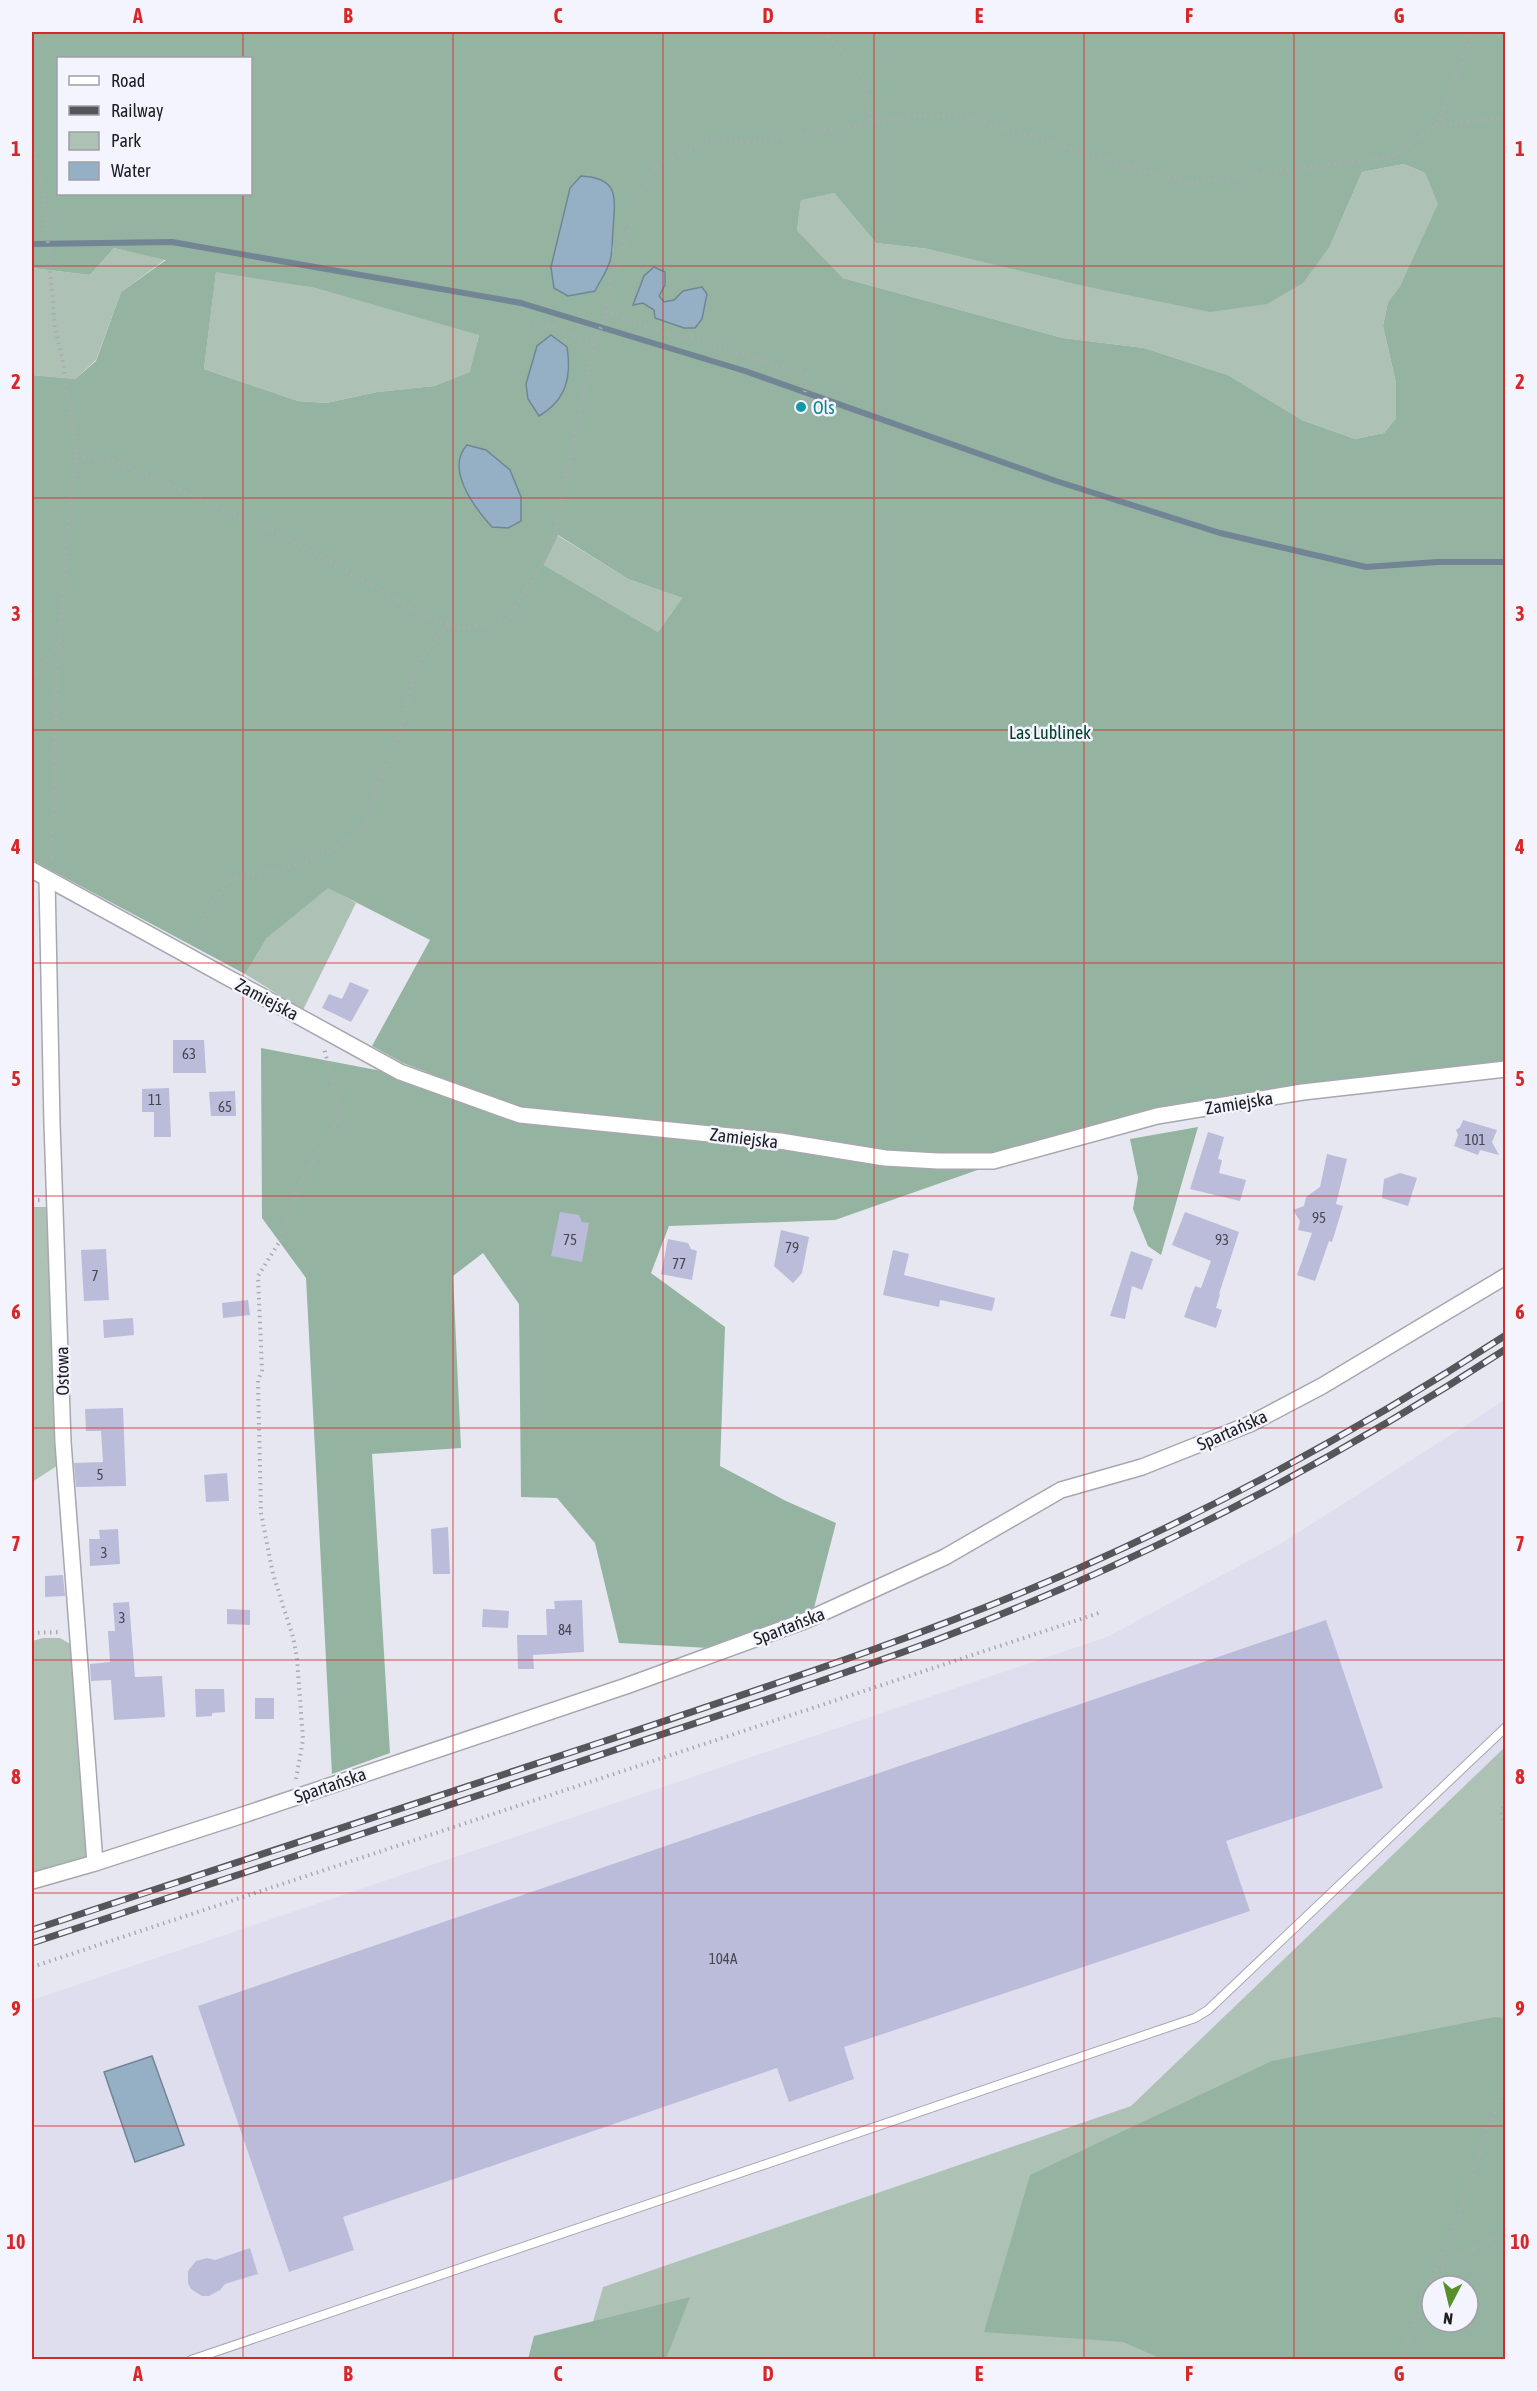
<svg xmlns="http://www.w3.org/2000/svg" width="1537" height="2391" font-family="'Asap Condensed',sans-serif">
  <style>
    .built { fill: #dedeef }
    .green { fill: #adc2b5; fill-rule: evenodd }
    .forest { fill: #95b3a1; fill-rule: evenodd }
    .water { fill: #95b0c5; stroke: #728594; stroke-width: 1.5 }
    .lines { fill: none; stroke-linecap: round; stroke-linejoin: round }
    .stream { stroke: #728594; stroke-width: 6 }
    .building { fill: #bbbcda }
    .service-casing { stroke: #a7a7b0; stroke-width: 10 }
    .minor-casing { stroke: #a7a7b0; stroke-width: 18 }
    .path { stroke: #aaabb2; stroke-width: 4; stroke-dasharray: 1.5 4.5; stroke-linecap: butt }
    .service { stroke: #fff; stroke-width: 8 }
    .minor { stroke: #fff; stroke-width: 15 }
    .rail-casing { stroke: #55565a; stroke-width: 7 }
    .rail { stroke: #f4f4fe; stroke-width: 4.5; stroke-dasharray: 14; stroke-linecap: butt }
    .grid { fill: none; stroke: #d62828; stroke-width: 1.5; stroke-opacity: 0.55 }
    .culture-dot { fill: #0f9aa8; stroke: #f4f4fe; stroke-width: 2 }
    .labels { text-anchor: middle; dominant-baseline: central; stroke-width: 5; stroke-linejoin: round; paint-order: stroke }
    .number-label { font-size: 15px; fill: #474751 }
    .culture-label { font-size: 18px; fill: #0d838f; stroke: #f4f4fe; text-anchor: start }
    .park-label { font-size: 18px; fill: #044028; stroke: #f4f4fe }
    .street-label { font-size: 18px; fill: #202023; stroke: #f4f4fe }
    .neatline { fill: none; stroke: #d62828; stroke-width: 2 }
    .grid-label { font-size: 20px; text-anchor: middle; font-weight: bold; fill: #d62828 }
  </style>
  <rect width="100%" height="100%" fill="#e6e7f0"/>
  <polygon class="built" points="1505,1400 1505,1747 1131,2106 603,2287 582,2359 32,2359 32,2000 1107,1637 1282,1543"/>
  <g class="green">
    <polygon points="1404,164 1425,173 1439,204 1400,286 1388,302 1383,326 1396,383 1396,418 1384,433 1355,439 1302,420 1228,375 1144,348 1063,338 843,278 797,230 801,199 834,193 876,243 929,249 1330,246 1362,172"/>
    <polygon points="114,248 166,259 121,292 96,360 75,379 32,375 32,268 90,275"/>
    <polygon points="216,271 315,288 479,334 471,372 434,386 377,392 326,403 298,401 204,369"/>
    <polygon points="557,535 628,579 682,598 658,632 544,565"/>
    <polygon points="328,887 356,903 303,1010 245,974 267,938"/>
    <polygon points="32,1207 47,1207 60,1464 32,1482"/>
    <polygon points="43,1638 60,1638 72,1645 87,1846 85,1859 32,1875 32,1641"/>
    <path d="M1505,1747V2359L582,2360L603,2287L1131,2106ZM1432,2286H1468V2322H1432Z"/>
  </g>
  <g class="forest">
    <path d="M32,32H1505V1064L1155,1109L991,1155L887,1154L523,1109L403,1063L372,1046L430,940L328,888L267,938L245,974L32,860V375L75,379L96,361L121,292L166,260L114,248L90,275L32,268ZM58,58H250V194H58ZM1404,164L1425,173L1438,204L1400,286L1388,302L1383,326L1396,383V418L1384,433L1355,439L1302,420L1228,375L1144,348L1063,338L843,278L797,230L801,200L834,193L876,243L929,249L1084,286L1210,312L1267,304L1303,283L1330,246L1362,172ZM581,176L612,234L613,249L609,264L595,291L568,296L551,267L570,188ZM216,272L315,288L479,335L470,372L434,386L377,392L326,403L298,401L204,369ZM665,285L659,297L664,302L674,300L683,291L684,328L655,318L654,310L643,303ZM558,535L628,579L682,598L658,632L544,565Z"/>
    <polygon points="261,1048 387,1072 519,1121 783,1149 986,1167 835,1220 669,1226 651,1273 725,1327 720,1466 786,1501 836,1523 814,1608 709,1648 619,1643 595,1543 557,1498 521,1497 519,1304 483,1253 453,1276 461,1448 372,1454 390,1753 332,1774 306,1278 262,1218"/>
    <polygon points="1198,1127 1161,1255 1148,1246 1133,1209 1138,1178 1130,1139"/>
    <path d="M1495,2017L1506,2018L1505,2359H1162L1123,2342L984,2332L1030,2175L1272,2061ZM1432,2286H1468V2322H1432Z"/>
    <polygon points="690,2297 666,2359 528,2359 534,2336"/>
  </g>
  <g class="water">
    <path d="M581,176C620,178 615,198 613,229C612,240 613,250 610,261C607,271 600,281 595,291L568,296L554,288L551,267L570,188Z"/>
    <polygon points="654,267 665,272 665,285 659,296 664,302 674,300 683,291 702,287 707,294 702,319 695,328 684,328 655,318 654,310 643,303 633,305 644,276"/>
    <path d="M551,335L567,347C572,377 566,400 539,416L528,399L526,384L537,346Z"/>
    <path d="M467,445L486,450L510,470L521,497V521L508,528L492,527C474,507 445,469 467,445Z"/>
    <polygon points="152,2056 184,2145 135,2162 104,2072"/>
  </g>
  <g class="lines">
    <polyline class="stream" points="32,244 172,242 521,303 745,371 1056,481 1220,533 1366,567 1437,562 1506,562"/>
  </g>
  <g class="building">
    <polygon points="350,982 369,990 351,1022 322,1008 329,994 342,999"/>
    <polygon points="173,1040 204,1040 206,1073 173,1073"/>
    <polygon points="169,1088 171,1137 154,1137 154,1112 142,1112 142,1089"/>
    <polygon points="235,1091 236,1116 211,1116 209,1092"/>
    <polygon points="1463,1120 1497,1130 1492,1142 1499,1155 1480,1150 1478,1155 1454,1146 1458,1135 1456,1130 1460,1127"/>
    <polygon points="1208,1132 1224,1137 1218,1159 1222,1160 1219,1173 1246,1180 1240,1201 1190,1189"/>
    <polygon points="1327,1154 1347,1159 1336,1204 1343,1206 1332,1242 1329,1241 1315,1281 1297,1275 1312,1233 1298,1230 1300,1221 1293,1210 1304,1206 1306,1197 1320,1187"/>
    <polygon points="1400,1173 1417,1178 1408,1206 1382,1198 1384,1179"/>
    <polygon points="560,1212 579,1215 582,1222 589,1223 582,1262 551,1256"/>
    <polygon points="1185,1212 1239,1232 1219,1294 1220,1294 1216,1308 1222,1310 1216,1328 1184,1317 1195,1286 1201,1288 1211,1261 1172,1245"/>
    <polygon points="781,1230 809,1237 802,1273 793,1283 774,1266"/>
    <polygon points="668,1239 688,1243 691,1249 697,1251 692,1280 661,1274"/>
    <polygon points="106,1249 109,1300 84,1301 81,1250"/>
    <polygon points="893,1250 909,1254 904,1275 995,1298 992,1311 940,1300 939,1307 883,1295"/>
    <polygon points="1131,1251 1153,1259 1142,1290 1132,1286 1125,1319 1110,1316"/>
    <polygon points="248,1300 250,1315 223,1318 222,1303"/>
    <polygon points="133,1318 134,1335 104,1338 103,1320"/>
    <polygon points="123,1408 126,1486 76,1487 74,1463 103,1462 101,1431 86,1431 85,1409"/>
    <polygon points="227,1473 229,1501 206,1502 204,1475"/>
    <polygon points="448,1527 450,1574 433,1574 431,1529"/>
    <polygon points="118,1529 120,1564 90,1566 89,1539 100,1539 99,1530"/>
    <polygon points="63,1575 65,1596 45,1597 45,1576"/>
    <polygon points="582,1600 584,1652 533,1655 534,1669 518,1669 517,1635 547,1635 546,1609 555,1609 554,1601"/>
    <polygon points="129,1602 135,1677 162,1676 165,1717 114,1720 111,1680 91,1681 90,1664 110,1662 108,1631 115,1631 113,1603"/>
    <polygon points="227,1609 250,1610 250,1625 227,1624"/>
    <polygon points="483,1609 509,1611 508,1628 482,1627"/>
    <polygon points="1326,1620 1383,1788 1226,1841 1250,1911 844,2047 854,2079 789,2102 777,2068 343,2217 354,2250 289,2272 198,2006"/>
    <polygon points="195,1689 224,1689 225,1712 212,1713 212,1716 196,1717"/>
    <rect x="255" y="1698" width="19" height="21"/>
    <polygon points="250,2248 258,2274 225,2284 220,2290 209,2296 202,2296 191,2289 188,2283 188,2271 196,2261 207,2258 215,2260"/>
  </g>
  <g class="lines">
    <g class="service-casing">
      <polyline id="service" points="191,2360 1195,2018 1208,2010 1506,1727"/>
    </g>
    <g class="minor-casing">
      <g id="minor">
        <polyline points="32,870 400,1072 520,1115 780,1141 885,1158 938,1161 993,1161 1157,1116 1303,1092 1506,1069"/>
        <polyline points="47,879 52,1124 63,1442 95,1863"/>
        <polyline points="32,1881 95,1863 246,1814 626,1686 807,1620 945,1557 1061,1490 1142,1467 1250,1424 1322,1386 1506,1276"/>
      </g>
    </g>
    <g class="path">
      <polyline points="824,32 864,77 870,122"/>
      <polyline points="1437,125 1474,32"/>
      <polyline points="32,147 44,196 55,329 62,356 77,457 68,529 57,679 52,862"/>
      <polyline points="606,311 666,334 704,340 713,346 806,374 808,380 801,407"/>
      <polyline points="523,321 553,327 594,344"/>
      <polyline points="77,457 114,461 276,533 372,585 423,616 461,629 508,620 542,564 555,534 594,344 605,317 611,282 627,234 642,191 656,166 712,140 752,142 914,116 960,115 1186,183 1391,157 1437,125 1506,118"/>
      <polyline points="32,679 59,643"/>
      <path d="M194,942C199,931 219,889 228,882C242,873 265,873 281,869C308,863 342,846 363,828L404,719L413,676L422,656L448,625"/>
      <polyline points="32,1200 40,1200"/>
      <polyline points="32,1633 61,1632"/>
      <polyline points="296,1779 303,1740 297,1658 293,1637 273,1574 261,1513 258,1381 262,1370 258,1276 280,1241 299,1186 341,1115 324,1048"/>
      <polyline points="1506,1802 1501,1811 1506,1831"/>
      <polyline points="32,1967 1099,1613"/>
      <polyline points="1436,2270 1449,2266 1458,2257 1506,2232"/>
      <polyline points="1400,2360 1435,2270 1452,2234 1506,2078"/>
    </g>
    <use href="#service" class="service"/>
    <use href="#minor" class="minor"/>
    <g class="rail-casing">
      <g id="rail">
        <path d="M32,1930C222,1868 412,1805 602,1742C762,1688 923,1637 1077,1569C1226,1503 1369,1424 1506,1335"/>
        <path d="M32,1943C209,1884 387,1826 564,1767C688,1725 813,1686 936,1640C1136,1564 1326,1466 1506,1349"/>
      </g>
    </g>
    <use href="#rail" class="rail"/>
  </g>
  <path class="grid" d="M243,32V58M453,32V2360M663,32V2360M874,32V2360M1084,32V2360M1294,32V2360M243,194V2360M32,266H1506M32,498H1506M32,730H1506M32,963H1506M32,1196H1506M32,1428H1506M32,1660H1506M32,1893H1506M32,2126H1506"/>
  <circle class="culture-dot" cx="801" cy="407" r="6"/>
  <g class="labels">
    <g class="number-label">
      <text x="189" y="1053">63</text>
      <text x="155" y="1099">11</text>
      <text x="225" y="1106">65</text>
      <text x="1475" y="1139">101</text>
      <text x="1319" y="1217">95</text>
      <text x="570" y="1239">75</text>
      <text x="1222" y="1239">93</text>
      <text x="792" y="1247">79</text>
      <text x="679" y="1263">77</text>
      <text x="95" y="1275">7</text>
      <text x="100" y="1474">5</text>
      <text x="104" y="1552">3</text>
      <text x="122" y="1617">3</text>
      <text x="565" y="1629">84</text>
      <text x="723" y="1958">104A</text>
    </g>
    <g class="culture-label">
      <text x="813" y="407">Ols</text>
    </g>
    <g class="park-label">
      <text x="1050" y="732">Las Lublinek</text>
    </g>
    <g class="street-label">
      <text transform="translate(267 999) rotate(28)">Zamiejska</text>
      <text transform="translate(1239 1103) rotate(-9)">Zamiejska</text>
      <text transform="translate(744 1138) rotate(7)">Zamiejska</text>
      <text transform="translate(62 1371) rotate(-91)">Ostowa</text>
      <text transform="translate(1232 1430) rotate(-24)">Spartańska</text>
      <text transform="translate(789 1626) rotate(-21)">Spartańska</text>
      <text transform="translate(330 1785) rotate(-19)">Spartańska</text>
    </g>
  </g>
  <rect width="1537" height="2391" fill="none" stroke="#f4f4fe" stroke-width="66"/>
  <rect x="57" y="57" width="195" height="138" fill="#f4f4fe" stroke="#9f9fa6" stroke-width="1.5"/>
  <rect x="69" y="76" width="30" height="9" fill="#ffffff" stroke="#9f9fa6" stroke-width="1.5"/>
  <text x="111" y="87" font-size="18" fill="#202023">Road</text>
  <rect x="69" y="106" width="30" height="9" fill="#55565a" stroke="#9f9fa6" stroke-width="1.5"/>
  <text x="111" y="117" font-size="18" fill="#202023">Railway</text>
  <rect x="69" y="132" width="30" height="18" fill="#adc2b5" stroke="#9f9fa6" stroke-width="1.5"/>
  <text x="111" y="147" font-size="18" fill="#202023">Park</text>
  <rect x="69" y="162" width="30" height="18" fill="#95b0c5" stroke="#9f9fa6" stroke-width="1.5"/>
  <text x="111" y="177" font-size="18" fill="#202023">Water</text>
  <g transform="translate(1450 2304) rotate(187)"><circle r="28" fill="#f4f4fe" stroke="#9f9fa6" stroke-width="1.5"/>
  <path d="M0-4.5L10 22L0 15L-10 22Z" fill="#578f2a"/>
  <text y="-9" font-size="16" font-weight="bold" text-anchor="middle" fill="#202023">N</text>
  </g>
  <rect x="33" y="33" width="1471" height="2325" class="neatline"/>
  <g class="grid-label">
    <text x="138" y="23">A</text>
    <text x="348" y="23">B</text>
    <text x="558" y="23">C</text>
    <text x="768" y="23">D</text>
    <text x="979" y="23">E</text>
    <text x="1189" y="23">F</text>
    <text x="1399" y="23">G</text>
    <text x="16" y="156">1</text>
    <text x="1520" y="156">1</text>
    <text x="16" y="389">2</text>
    <text x="1520" y="389">2</text>
    <text x="16" y="621">3</text>
    <text x="1520" y="621">3</text>
    <text x="16" y="854">4</text>
    <text x="1520" y="854">4</text>
    <text x="16" y="1086">5</text>
    <text x="1520" y="1086">5</text>
    <text x="16" y="1319">6</text>
    <text x="1520" y="1319">6</text>
    <text x="16" y="1551">7</text>
    <text x="1520" y="1551">7</text>
    <text x="16" y="1784">8</text>
    <text x="1520" y="1784">8</text>
    <text x="16" y="2016">9</text>
    <text x="1520" y="2016">9</text>
    <text x="16" y="2249">10</text>
    <text x="1520" y="2249">10</text>
    <text x="138" y="2381">A</text>
    <text x="348" y="2381">B</text>
    <text x="558" y="2381">C</text>
    <text x="768" y="2381">D</text>
    <text x="979" y="2381">E</text>
    <text x="1189" y="2381">F</text>
    <text x="1399" y="2381">G</text>
  </g>
</svg>
